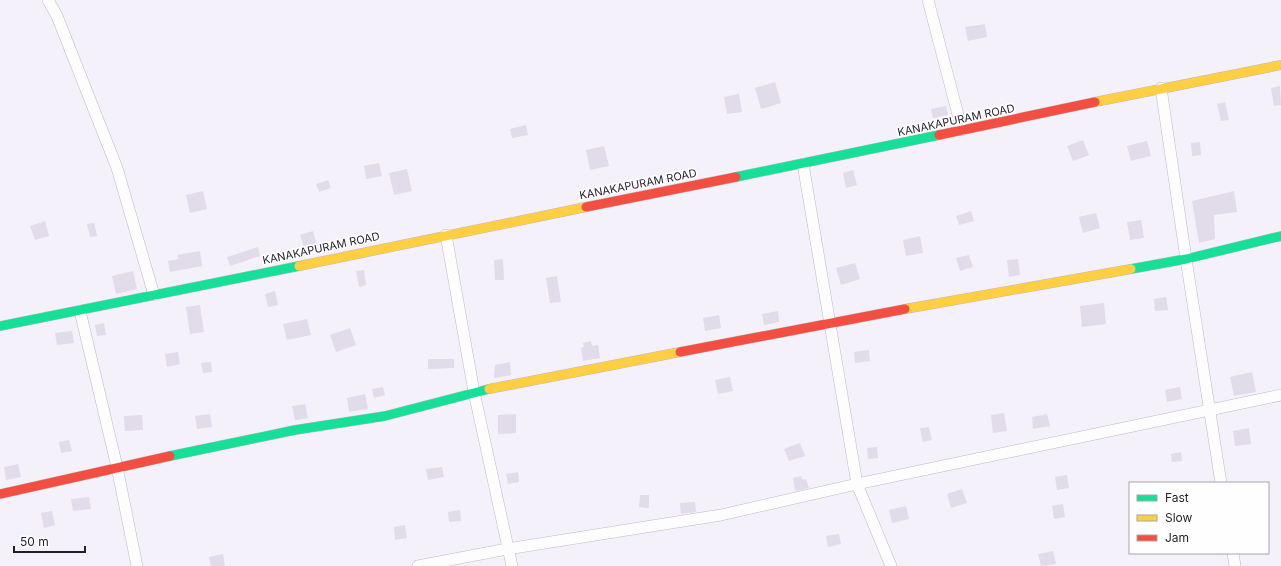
<svg xmlns="http://www.w3.org/2000/svg" width="1281" height="566" font-family="Inter,sans-serif">
  <style>
    .building { fill: #e1dbea }
    .lines { fill: none; stroke-linecap: round; stroke-linejoin: round }
    .street-casing { stroke: #bdb9c2; stroke-width: 12 }
    .fast-casing { stroke: #bdb9c2; stroke-width: 10 }
    .slow-casing { stroke: #bdb9c2; stroke-width: 10 }
    .jam-casing { stroke: #bdb9c2; stroke-width: 10 }
    .street { stroke: #fefdfe; stroke-width: 11 }
    .fast { stroke: #16e098; stroke-width: 9 }
    .slow { stroke: #ffcf43; stroke-width: 9 }
    .jam { stroke: #f24e42; stroke-width: 9 }
    .labels { text-anchor: middle; dominant-baseline: central; stroke-width: 3.5; stroke-linejoin: round; paint-order: stroke }
    .street-label { font-size: 11px; fill: #221e28; stroke: #fefefe }
  </style>
  <rect width="100%" height="100%" fill="#f5f1fa"/>
  <g class="building">
    <polygon points="985,24 987,37 968,41 965,27"/>
    <polygon points="775,82 781,103 761,109 755,88"/>
    <polygon points="1280,86 1281,105 1274,106 1271,88"/>
    <polygon points="739,94 742,112 727,114 724,97"/>
    <polygon points="1225,102 1229,120 1221,121 1217,104"/>
    <polygon points="946,106 948,115 933,118 931,109"/>
    <polygon points="526,125 528,135 512,138 510,129"/>
    <polygon points="1083,140 1089,155 1073,161 1067,146"/>
    <polygon points="1147,141 1151,156 1131,161 1127,146"/>
    <polygon points="1200,142 1201,155 1192,156 1191,143"/>
    <polygon points="604,146 609,166 590,170 586,150"/>
    <polygon points="379,163 382,176 366,179 364,166"/>
    <polygon points="407,169 412,191 394,195 389,173"/>
    <polygon points="853,170 857,185 846,188 843,173"/>
    <polygon points="328,180 331,188 319,192 316,184"/>
    <polygon points="203,191 207,209 190,213 186,195"/>
    <polygon points="1234,191 1237,212 1214,215 1215,239 1199,243 1192,201"/>
    <polygon points="971,211 974,221 959,225 956,216"/>
    <polygon points="1096,213 1100,228 1083,233 1079,217"/>
    <polygon points="1141,220 1144,238 1130,240 1127,222"/>
    <polygon points="45,221 49,236 35,240 30,226"/>
    <polygon points="94,223 97,236 90,237 87,224"/>
    <polygon points="313,231 318,249 305,252 300,235"/>
    <polygon points="920,236 923,253 906,256 903,240"/>
    <polygon points="258,247 260,256 230,266 227,257"/>
    <polygon points="200,251 202,266 170,272 168,261 178,259 177,255"/>
    <polygon points="969,255 973,267 960,271 956,258"/>
    <polygon points="503,259 504,280 495,280 494,260"/>
    <polygon points="1018,259 1020,275 1009,277 1007,260"/>
    <polygon points="855,263 860,279 841,285 836,268"/>
    <polygon points="364,270 366,285 359,287 356,271"/>
    <polygon points="133,271 137,289 116,294 112,276"/>
    <polygon points="557,276 561,302 550,303 546,278"/>
    <polygon points="275,291 278,305 268,307 265,294"/>
    <polygon points="1166,297 1168,310 1155,311 1154,299"/>
    <polygon points="1104,303 1106,324 1082,327 1080,306"/>
    <polygon points="200,305 204,332 190,334 186,307"/>
    <polygon points="778,311 779,322 764,325 762,314"/>
    <polygon points="719,315 721,328 705,331 703,318"/>
    <polygon points="307,319 311,335 287,340 283,324"/>
    <polygon points="104,323 106,335 97,336 95,325"/>
    <polygon points="350,328 356,345 336,352 330,335"/>
    <polygon points="72,331 74,343 57,345 55,333"/>
    <polygon points="591,341 592,346 598,345 600,358 583,361 581,348 584,347 583,343"/>
    <polygon points="869,350 870,361 855,363 854,352"/>
    <polygon points="178,352 180,364 167,367 165,354"/>
    <polygon points="428,359 454,359 454,368 428,369"/>
    <polygon points="211,362 212,372 203,373 201,363"/>
    <polygon points="510,362 511,375 494,378 495,365"/>
    <polygon points="1252,372 1256,392 1234,396 1230,377"/>
    <polygon points="730,377 733,391 718,394 715,380"/>
    <polygon points="383,387 385,395 374,398 372,389"/>
    <polygon points="1180,387 1182,399 1167,402 1165,390"/>
    <polygon points="365,394 368,409 349,412 347,398"/>
    <polygon points="305,404 308,418 295,420 292,406"/>
    <polygon points="1004,413 1007,431 993,433 991,415"/>
    <polygon points="210,414 212,427 197,429 195,416"/>
    <polygon points="516,414 516,433 498,434 498,415"/>
    <polygon points="1047,414 1050,426 1033,429 1032,417"/>
    <polygon points="142,415 143,430 125,431 124,416"/>
    <polygon points="929,427 932,440 923,442 920,428"/>
    <polygon points="1249,428 1251,444 1235,446 1233,431"/>
    <polygon points="69,440 72,451 61,453 59,442"/>
    <polygon points="800,443 805,456 789,461 784,449"/>
    <polygon points="877,447 878,458 868,459 867,448"/>
    <polygon points="1181,452 1182,461 1172,462 1171,454"/>
    <polygon points="18,464 21,477 6,480 4,467"/>
    <polygon points="442,467 444,477 428,480 426,469"/>
    <polygon points="518,472 519,482 508,484 506,474"/>
    <polygon points="1067,475 1069,488 1057,490 1055,477"/>
    <polygon points="801,476 803,480 806,479 809,488 795,491 793,478"/>
    <polygon points="962,489 967,503 951,508 947,494"/>
    <polygon points="640,495 649,495 649,508 639,507"/>
    <polygon points="89,497 91,509 73,511 71,499"/>
    <polygon points="695,502 696,512 681,514 680,503"/>
    <polygon points="1063,504 1065,517 1054,519 1052,506"/>
    <polygon points="906,506 909,519 892,523 889,510"/>
    <polygon points="460,510 461,521 449,522 448,512"/>
    <polygon points="52,511 55,525 44,528 41,513"/>
    <polygon points="405,525 407,538 395,540 394,527"/>
    <polygon points="839,534 841,544 828,547 826,536"/>
    <polygon points="1053,551 1056,564 1041,566 1038,554"/>
    <polygon points="223,554 225,566 211,566 209,557"/>
  </g>
  <g class="lines">
    <g class="street-casing">
      <g id="street">
        <polyline points="48,0 57,16 117,168 154,295"/>
        <polyline points="928,0 962,130"/>
        <polyline points="1161,88 1186,259 1221,483"/>
        <polyline points="803,164 857,484 891,566"/>
        <polyline points="446,235 474,392 512,566"/>
        <polyline points="80,311 117,467 137,566"/>
        <polyline points="1233,553 1235,566"/>
        <polyline points="418,566 507,549 721,515 857,484 1281,395"/>
      </g>
    </g>
    <g class="fast-casing">
      <g id="fast">
        <polyline points="736,177 939,135"/>
        <polyline points="1131,269 1186,259 1281,236"/>
        <polyline points="0,326 299,266"/>
        <polyline points="170,456 295,430 385,416 489,389"/>
      </g>
    </g>
    <g class="slow-casing">
      <g id="slow">
        <polyline points="1095,102 1281,65"/>
        <polyline points="299,266 586,207"/>
        <polyline points="905,309 1131,269"/>
        <polyline points="489,389 680,352"/>
      </g>
    </g>
    <g class="jam-casing">
      <g id="jam">
        <polyline points="939,135 1095,102"/>
        <polyline points="586,207 736,177"/>
        <polyline points="680,352 905,309"/>
        <polyline points="0,494 170,456"/>
      </g>
    </g>
    <use href="#street" class="street"/>
    <use href="#fast" class="fast"/>
    <use href="#slow" class="slow"/>
    <use href="#jam" class="jam"/>
  </g>
  <g class="labels">
    <g class="street-label">
      <text transform="translate(956 120) rotate(-12)">KANAKAPURAM ROAD</text>
      <text transform="translate(638 184) rotate(-11)">KANAKAPURAM ROAD</text>
      <text transform="translate(321 248) rotate(-12)">KANAKAPURAM ROAD</text>
    </g>
  </g>
  <rect x="1129" y="482" width="140" height="72" fill="#fefefe" stroke="#a6a4a8"/>
  <rect x="1137" y="495" width="20" height="6" fill="#16e098" stroke="#a6a4a8"/>
  <text x="1165" y="502" font-size="12" fill="#221e28">Fast</text>
  <rect x="1137" y="515" width="20" height="6" fill="#ffcf43" stroke="#a6a4a8"/>
  <text x="1165" y="522" font-size="12" fill="#221e28">Slow</text>
  <rect x="1137" y="535" width="20" height="6" fill="#f24e42" stroke="#a6a4a8"/>
  <text x="1165" y="542" font-size="12" fill="#221e28">Jam</text>
  <path d="M14 546v6h71v-6" fill="none" stroke="#221e28" stroke-width="2"/>
  <text x="20" y="546" font-size="12" fill="#221e28" stroke="#fefefe" stroke-width="3" paint-order="stroke">50 m</text>
</svg>
